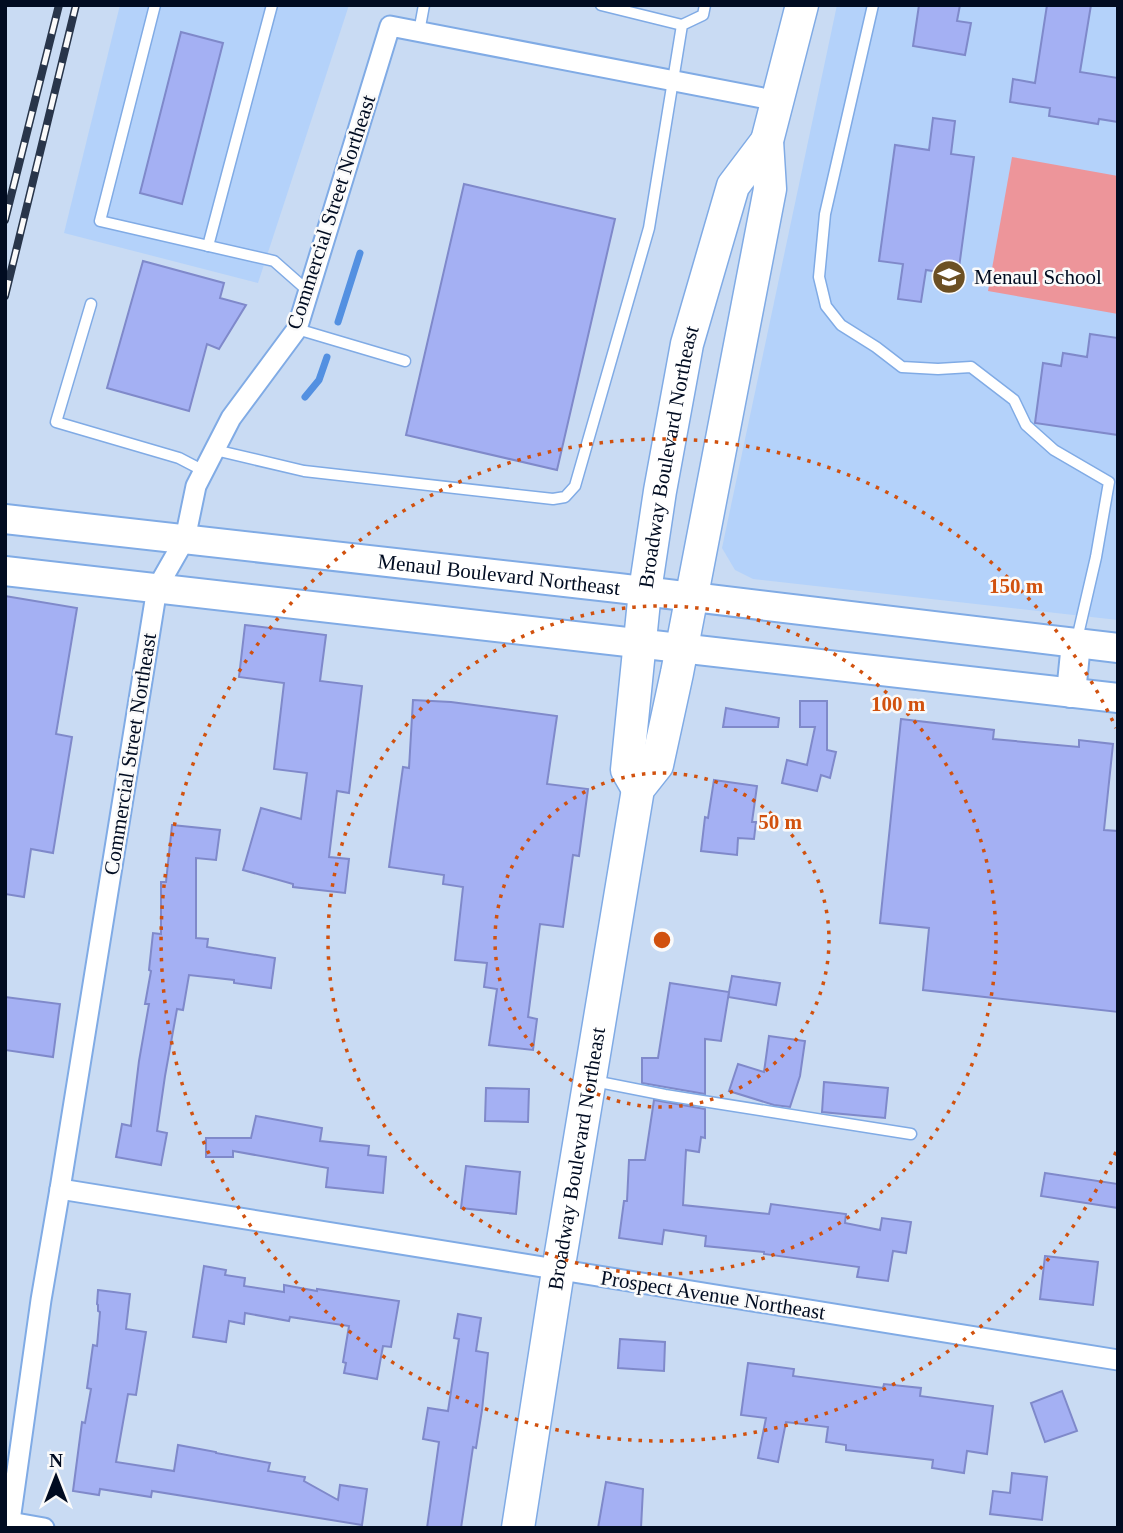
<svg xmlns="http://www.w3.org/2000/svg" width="1123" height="1533" font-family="'Times New Roman',serif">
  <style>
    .built { fill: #b4d2fa }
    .green { fill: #ed959a }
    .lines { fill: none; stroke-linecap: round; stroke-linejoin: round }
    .stream { stroke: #5390e1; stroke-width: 7 }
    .building { fill: #a4b0f3; stroke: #7f89ca; stroke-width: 2 }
    .lane-casing { stroke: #80abe5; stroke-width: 13 }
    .street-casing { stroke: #80abe5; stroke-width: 23 }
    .secondary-casing { stroke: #80abe5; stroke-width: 32 }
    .primary-casing { stroke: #80abe5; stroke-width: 35 }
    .lane { stroke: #fff; stroke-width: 10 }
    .street { stroke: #fff; stroke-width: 19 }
    .secondary { stroke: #fff; stroke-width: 28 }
    .primary { stroke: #fff; stroke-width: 32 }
    .rail-casing { stroke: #28354a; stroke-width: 8 }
    .rail { stroke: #fafafa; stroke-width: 5; stroke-dasharray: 16; stroke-linecap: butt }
    .ring { fill: none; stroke: #d1510e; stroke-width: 3.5; stroke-dasharray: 3.5 7 }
    .labels { text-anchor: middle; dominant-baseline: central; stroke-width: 5; stroke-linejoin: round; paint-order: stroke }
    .street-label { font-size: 21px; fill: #010c21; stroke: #fafafa }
    .poi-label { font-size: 21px; fill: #010c21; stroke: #fafafa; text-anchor: start }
    .centre { fill: #d1510e; stroke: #fafafa; stroke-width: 3.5 }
    .ring-label { font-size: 21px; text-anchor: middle; font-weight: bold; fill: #d1510e; stroke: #fafafa; stroke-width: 5; stroke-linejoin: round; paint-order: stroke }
  </style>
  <rect width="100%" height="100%" fill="#c9dbf3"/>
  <g class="built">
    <polygon points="120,5 349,5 258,283 64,233"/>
    <polygon points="837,5 1118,5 1118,620 753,579 735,570 722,548"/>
  </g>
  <polygon class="green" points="1012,157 1118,176 1118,314 988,291"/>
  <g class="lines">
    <g class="stream">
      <polyline points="338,322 360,253"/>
      <polyline points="305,397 319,380 327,357"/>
    </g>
  </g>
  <g class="building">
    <polygon points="919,5 960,5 957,21 971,23 965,55 913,46"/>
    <polygon points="1047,5 1091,5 1080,72 1118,78 1118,122 1099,119 1098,124 1049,116 1050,108 1010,102 1013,79 1035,83"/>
    <polygon points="181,32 223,43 182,204 140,193"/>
    <polygon points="933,118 955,121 951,154 974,157 958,275 926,270 921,302 898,299 903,264 879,261 895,145 929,150"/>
    <polygon points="464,184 615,219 557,470 406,435"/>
    <polygon points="143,261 224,283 220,298 246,305 219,349 207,344 189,411 107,388"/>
    <polygon points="1090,334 1118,338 1118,435 1035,423 1043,363 1061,366 1063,353 1087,357"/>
    <polygon points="5,596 77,608 56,734 72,737 53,853 31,849 24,897 5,894"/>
    <polygon points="245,625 326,635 320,681 362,686 349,793 337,791 329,857 349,859 345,893 293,887 293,884 243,870 261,808 301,819 307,773 274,769 284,683 239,677"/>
    <polygon points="413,700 451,702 557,716 547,784 588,789 579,856 573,855 563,927 540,924 528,1017 537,1019 533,1050 489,1045 497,989 484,987 487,963 455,960 463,887 443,884 444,875 389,867 403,767 409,768"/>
    <polygon points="800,701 827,701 827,750 836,752 830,778 821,775 817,791 782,783 787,760 807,765 815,727 800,727"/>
    <polygon points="726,708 779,718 778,727 723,727"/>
    <polygon points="901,719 994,730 993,739 1079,747 1079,740 1113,744 1104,830 1118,831 1118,1012 923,990 929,928 880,923"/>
    <polygon points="714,780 757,786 752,822 756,822 754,839 738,838 737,855 701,851 705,817 708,818"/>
    <polygon points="172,825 220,830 216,860 196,858 196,938 208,939 207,947 275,958 271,988 234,983 234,980 189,975 183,1010 177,1009 165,1076 157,1131 167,1133 161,1165 116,1157 122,1124 131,1126 139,1061 149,1004 145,1004 151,971 149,970 153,933 161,934 161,882 166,882"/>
    <polygon points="732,976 780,983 776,1005 728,997"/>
    <polygon points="670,983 729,992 721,1041 705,1039 705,1094 642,1083 642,1058 658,1058"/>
    <polygon points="5,997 60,1004 53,1057 5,1050"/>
    <polygon points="769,1036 805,1041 800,1076 790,1107 774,1105 729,1091 738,1064 764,1072"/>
    <polygon points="824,1082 888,1088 885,1118 822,1112"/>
    <polygon points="486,1088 529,1089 528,1122 485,1121"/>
    <polygon points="654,1100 705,1109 705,1138 701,1137 699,1152 686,1150 683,1205 769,1214 771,1204 846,1214 845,1223 880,1230 882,1218 911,1222 906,1253 893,1251 888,1281 857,1277 859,1267 764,1254 764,1252 705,1246 706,1236 664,1230 662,1244 619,1238 624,1201 627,1201 629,1160 645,1160"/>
    <polygon points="256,1116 322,1128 320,1141 369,1146 368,1155 386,1157 383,1193 326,1187 328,1168 233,1151 233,1157 206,1157 206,1138 251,1138"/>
    <polygon points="466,1166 520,1172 516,1214 461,1208"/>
    <polygon points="1045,1173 1118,1184 1118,1208 1041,1196"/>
    <polygon points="1045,1256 1098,1262 1093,1305 1040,1299"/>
    <polygon points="204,1266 226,1270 225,1275 245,1278 244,1286 284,1292 284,1285 317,1291 317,1289 399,1301 391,1347 383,1346 377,1379 344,1373 346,1363 343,1362 349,1326 290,1317 289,1321 245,1313 244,1324 229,1321 226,1342 193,1337"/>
    <polygon points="98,1290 130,1294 126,1329 146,1332 136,1395 128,1394 116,1462 174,1471 178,1445 216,1452 216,1453 270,1463 268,1471 305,1477 304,1481 338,1500 340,1485 367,1489 362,1525 152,1491 151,1497 100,1489 99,1495 73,1491 82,1422 85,1423 91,1389 87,1388 93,1345 97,1346 100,1312 98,1311 98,1305 97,1304"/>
    <polygon points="458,1314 481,1318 476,1351 488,1353 482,1410 476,1448 473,1447 461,1528 427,1528 439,1442 423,1439 428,1408 448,1411 459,1339 454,1338"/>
    <polygon points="620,1339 665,1342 664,1371 618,1368"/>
    <polygon points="748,1363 794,1369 793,1376 883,1388 884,1384 921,1388 920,1396 993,1406 987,1454 967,1451 964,1473 932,1468 933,1460 846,1450 846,1445 826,1442 828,1427 786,1422 778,1462 758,1458 766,1418 741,1415"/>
    <polygon points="1062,1391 1077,1431 1045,1442 1031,1403"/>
    <polygon points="1012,1473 1047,1477 1042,1520 990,1514 993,1491 1010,1493"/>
    <polygon points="606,1482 643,1489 641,1528 598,1528"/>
  </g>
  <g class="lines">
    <g class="lane-casing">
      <g id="lane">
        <polyline points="155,5 100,221 274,261 308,291"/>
        <polyline points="601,5 682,25"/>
        <polyline points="873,5 825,214 819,277 826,306 841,325 876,347 902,367 938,369 971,367 1014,400 1026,425 1054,450 1109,482 1096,557 1077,639"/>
        <polyline points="419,32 424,5"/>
        <polyline points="208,246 272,5"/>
        <polyline points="91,304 56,422 179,458 204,471"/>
        <polyline points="297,329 405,361"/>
        <polyline points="215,450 304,471 553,499 565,497 575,486 649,228 682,25 703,15 705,5"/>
        <polyline points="594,1081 665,1095 911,1134"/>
      </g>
    </g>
    <g class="street-casing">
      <g id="street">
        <polyline points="60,1189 1118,1360"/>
        <polyline points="10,1522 44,1528"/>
        <polyline points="9,1528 41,1300 60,1189 157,588 185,539 196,486 231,418 297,329 390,26 778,101"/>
      </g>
    </g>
    <g class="secondary-casing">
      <g id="secondary">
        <path id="s1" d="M5,519L618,588L1118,648"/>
        <polyline points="5,571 1118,698"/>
        <polyline points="1071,693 1076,643"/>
      </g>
    </g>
    <g class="primary-casing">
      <g id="primary">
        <path id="s2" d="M638,789L627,770L645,591L660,491L687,344L733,186L767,141"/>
        <path id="s3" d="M518,1528L558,1271L638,789L657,765L677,673L770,189L767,141L802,5"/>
      </g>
    </g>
    <use href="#lane" class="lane"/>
    <use href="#street" class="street"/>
    <use href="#secondary" class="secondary"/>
    <use href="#primary" class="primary"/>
    <g class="rail-casing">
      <g id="rail">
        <polyline points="5,220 59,5"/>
        <polyline points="5,296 76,5"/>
      </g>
    </g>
    <use href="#rail" class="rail"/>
  </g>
  <g class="ring">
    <circle cx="662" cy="940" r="167"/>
    <circle cx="662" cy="940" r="334"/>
    <path d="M1116 1152A501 501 0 1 1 1116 728"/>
  </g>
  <defs>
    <g id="school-disc" transform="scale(1.75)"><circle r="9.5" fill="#6c5023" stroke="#fafafa"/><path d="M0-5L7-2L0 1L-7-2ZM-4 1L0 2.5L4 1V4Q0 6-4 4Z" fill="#fff"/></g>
  </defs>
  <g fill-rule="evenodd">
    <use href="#school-disc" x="949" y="277"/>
  </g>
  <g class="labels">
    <g class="street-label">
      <text transform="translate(331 212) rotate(-72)">Commercial Street Northeast</text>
      <text stroke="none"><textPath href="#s2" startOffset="338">Broadway Boulevard Northeast</textPath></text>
      <text stroke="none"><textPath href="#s1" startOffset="497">Menaul Boulevard Northeast</textPath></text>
      <text transform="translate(130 754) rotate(-81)">Commercial Street Northeast</text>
      <text stroke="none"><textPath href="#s3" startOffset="374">Broadway Boulevard Northeast</textPath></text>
      <text transform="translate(713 1295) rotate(9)">Prospect Avenue Northeast</text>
    </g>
    <g class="poi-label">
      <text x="974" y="277">Menaul School</text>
    </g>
  </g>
  <circle cx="662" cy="940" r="10" class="centre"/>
  <g class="ring-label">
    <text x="1016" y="593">150 m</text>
    <text x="898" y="711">100 m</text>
    <text x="780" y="829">50 m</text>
  </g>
  <rect width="1123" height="1533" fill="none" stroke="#010c21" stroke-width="14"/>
  <g transform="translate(56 1477)" stroke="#fafafa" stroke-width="5" paint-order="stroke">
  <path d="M0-5L12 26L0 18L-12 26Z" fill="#010c21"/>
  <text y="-10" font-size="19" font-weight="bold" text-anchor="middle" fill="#010c21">N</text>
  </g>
</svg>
